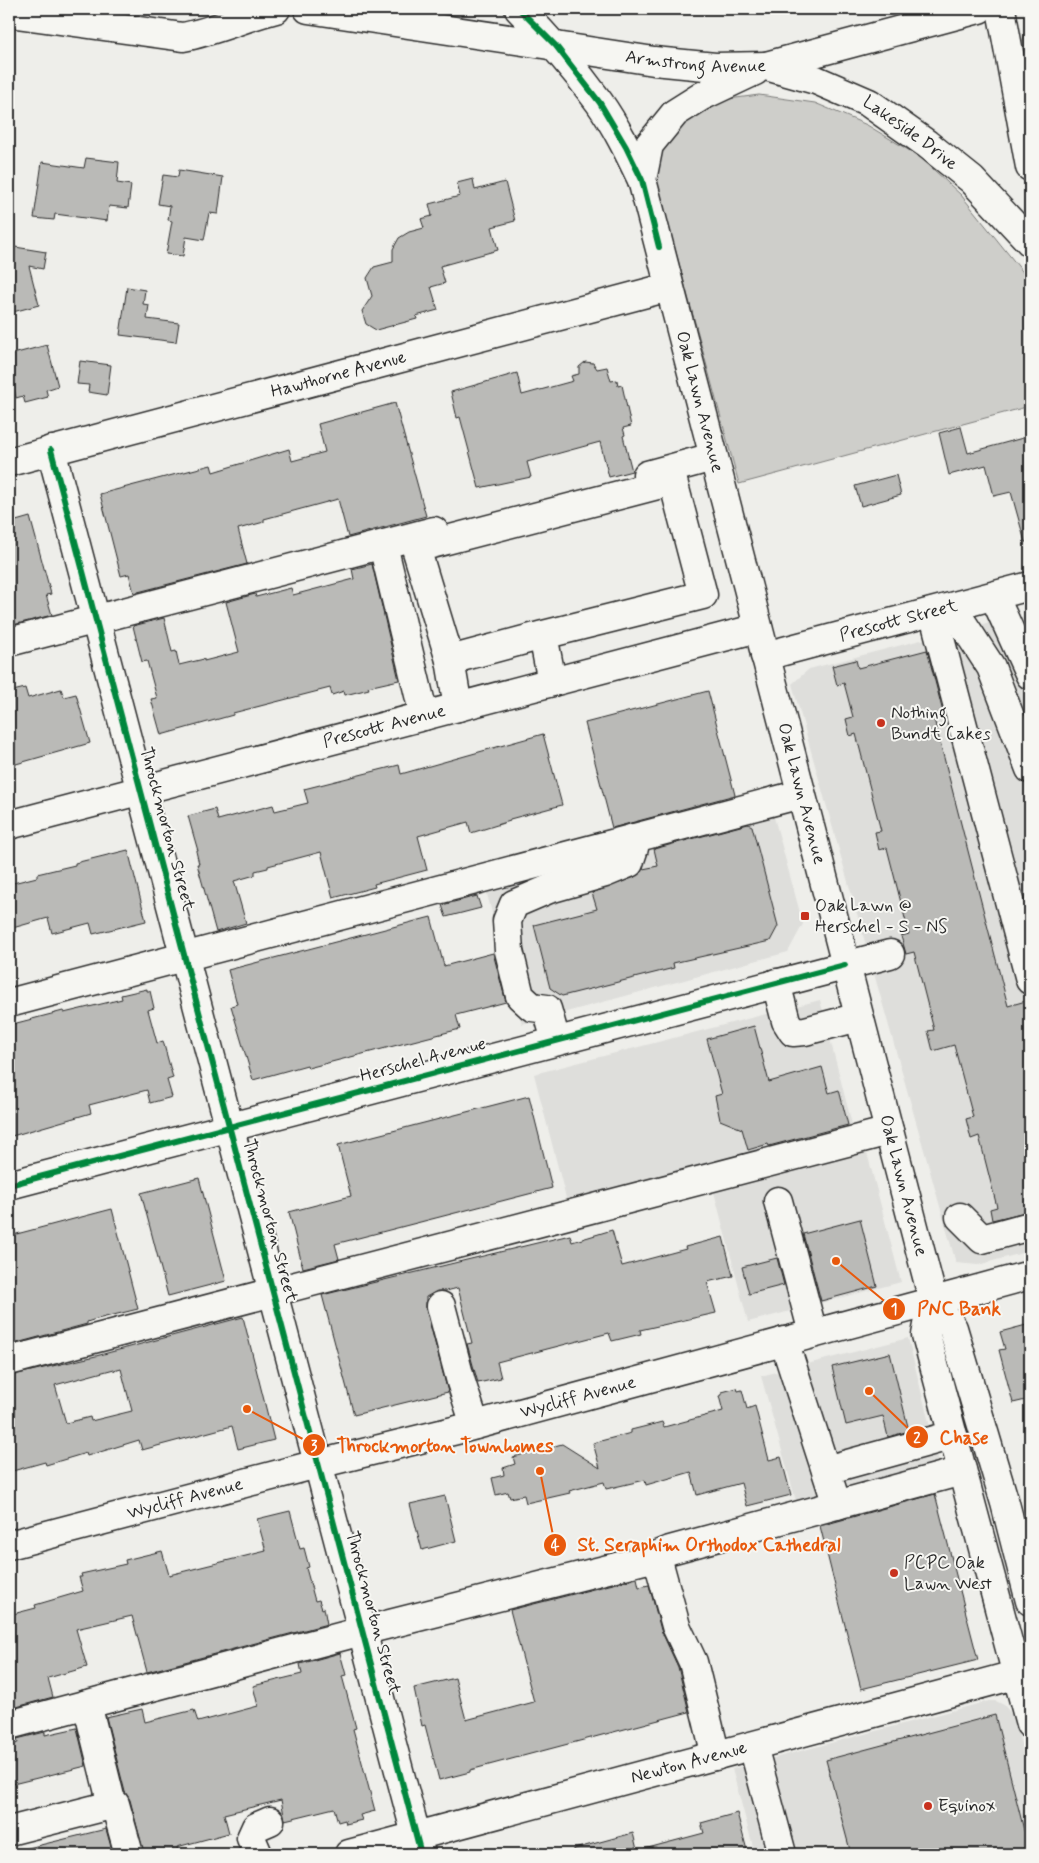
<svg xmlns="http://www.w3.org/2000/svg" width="1039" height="1863" font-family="Mynerve,sans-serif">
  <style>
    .built { fill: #dededb }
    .green { fill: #cececa; stroke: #7c7c7a }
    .building { fill: #babab7; stroke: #2b2b2b; fill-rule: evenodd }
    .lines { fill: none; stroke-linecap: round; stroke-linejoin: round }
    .minor-casing { stroke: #2b2b2b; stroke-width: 31 }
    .major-casing { stroke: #2b2b2b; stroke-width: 31 }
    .minor { stroke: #f6f6f2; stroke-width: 28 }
    .major { stroke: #f6f6f2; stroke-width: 28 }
    .quiet { stroke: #56b246; stroke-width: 5; stroke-dasharray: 10 5; stroke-linecap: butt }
    .cycleway-casing { stroke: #f6f6f2; stroke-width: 9 }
    .cycleway { stroke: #00873e; stroke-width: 6 }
    .poi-dot { fill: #c8321e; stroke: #f6f6f2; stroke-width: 2 }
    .labels { text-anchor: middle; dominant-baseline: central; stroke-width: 4; stroke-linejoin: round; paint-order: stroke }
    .street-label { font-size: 18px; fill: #2b2b2b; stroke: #f6f6f2 }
    .poi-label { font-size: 18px; fill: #2b2b2b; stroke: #f6f6f2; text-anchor: start }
    .leader { fill: none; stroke: #e8590c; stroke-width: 2 }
    .callout-dot { fill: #e8590c; stroke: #f6f6f2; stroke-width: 2 }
    .mark-label { font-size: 15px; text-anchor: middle; font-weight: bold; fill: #fff }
    .callout-label { font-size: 19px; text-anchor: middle; font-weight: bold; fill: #e8590c; stroke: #f6f6f2; stroke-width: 4; stroke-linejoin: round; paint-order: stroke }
  </style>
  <rect width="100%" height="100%" fill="#eeeeea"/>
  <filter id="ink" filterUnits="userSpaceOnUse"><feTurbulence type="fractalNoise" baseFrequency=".02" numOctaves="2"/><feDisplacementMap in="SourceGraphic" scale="10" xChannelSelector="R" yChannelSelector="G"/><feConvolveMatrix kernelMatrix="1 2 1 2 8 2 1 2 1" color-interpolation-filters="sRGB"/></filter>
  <g filter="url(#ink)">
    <g class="built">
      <polygon points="998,620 1030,691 1030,1251 978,1265 956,1263 792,684 809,669"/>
      <polygon points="771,806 803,924 788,952 522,1024 484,883"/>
      <polygon points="820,1000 854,1132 568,1206 534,1074"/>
      <polygon points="866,1149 901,1282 748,1322 713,1188"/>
      <polygon points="908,1338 941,1471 798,1508 761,1376"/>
      <polygon points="989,1701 996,1701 1004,1705 1014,1717 1030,1780 1030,1854 755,1854 732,1769"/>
    </g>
    <g class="green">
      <polygon points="1030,28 1030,126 1017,56 1025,34"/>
      <polygon points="759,95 815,103 867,125 920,157 961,195 1030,281 1030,406 739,484 659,190 655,169 660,148 674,127 721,100"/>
    </g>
    <g class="building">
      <polygon points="86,158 119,162 117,183 131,185 128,208 109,206 107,221 55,214 54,220 34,218 42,162 84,168"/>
      <polygon points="179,170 223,177 218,214 209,213 204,240 186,237 183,256 166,254 172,221 168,220 170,206 158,204 163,175 178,177"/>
      <polygon points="473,179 475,190 505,182 515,221 492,227 498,250 440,266 445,283 431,287 438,310 416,316 417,319 376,330 366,324 362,311 372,296 367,278 374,267 393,262 393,249 399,238 409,232 424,228 421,219 432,216 429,204 460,196 457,183"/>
      <polygon points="9,246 46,252 43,269 29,266 39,305 9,313"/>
      <polygon points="127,287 145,290 143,304 149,305 147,319 179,323 176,342 120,335"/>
      <polygon points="47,345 58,386 46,390 48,397 25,403 23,396 16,398 9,365 9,355"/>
      <polygon points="80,361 111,365 107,395 88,392 89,385 77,384"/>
      <polygon points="585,362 593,363 597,369 607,367 611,381 617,380 618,386 622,385 631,426 623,428 625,435 623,436 632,471 609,477 600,442 527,462 531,477 479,488 460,417 457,418 451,392 517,373 522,395 573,381 571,376 579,374 579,367"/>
      <polygon points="395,403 426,516 348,537 338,499 264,519 264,522 238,529 247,564 134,593 129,574 121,576 100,494 211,465 213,472 289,449 292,461 325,452 318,424"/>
      <polygon points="961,427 968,453 1030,436 1030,542 1025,542 1011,492 994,496 986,465 949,475 939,433"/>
      <polygon points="896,475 901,495 861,506 855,486"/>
      <polygon points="30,517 51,594 46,595 52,615 9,626 9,523"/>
      <polygon points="372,564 399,680 368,687 369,689 345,695 344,691 332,695 330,688 233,713 233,715 161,735 151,699 157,698 147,661 142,662 133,626 164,618 172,652 176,651 179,665 204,659 204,661 239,652 226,602 255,594 256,597 291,588 293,595 354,579 352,569"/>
      <polygon points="927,650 944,716 934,719 1008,1006 1026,1001 1030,1018 1030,1211 992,1220 990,1209 997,1207 979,1136 971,1139 966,1119 973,1117 954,1045 933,1051 928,1031 934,1030 914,952 906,954 901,936 909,934 887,848 879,850 875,832 881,831 856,734 850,736 846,719 853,717 844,683 837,685 832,666 856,660 858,668"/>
      <polygon points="25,688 28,698 61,689 64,697 76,694 90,743 9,766 9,692"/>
      <polygon points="708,691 735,795 612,828 585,723"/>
      <polygon points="543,734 562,805 510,819 510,821 471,833 468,822 418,836 427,870 374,884 375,887 333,898 321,852 268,866 268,868 255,871 255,875 234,881 246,923 216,932 197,864 199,864 196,851 198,851 188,816 215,809 218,820 273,805 275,811 308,803 304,789 399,765 401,774"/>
      <polygon points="748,824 752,826 778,926 770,941 673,963 674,968 562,996 550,988 534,925 597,909 592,893 635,877 643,869 658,866 654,849"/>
      <polygon points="128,850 146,921 93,934 90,923 52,933 48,918 9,929 9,884 37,877 37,874 75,865 75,863"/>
      <polygon points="477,896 481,908 446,917 442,905"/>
      <polygon points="431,917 444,966 493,953 506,1002 456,1015 460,1029 308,1068 307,1065 253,1080 231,1006 237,1004 228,970"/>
      <polygon points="147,989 147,991 150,991 154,1008 148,1010 157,1043 163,1041 173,1078 167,1080 172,1097 150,1103 147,1090 89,1105 91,1113 12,1136 9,1123 9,1025 63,1011 64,1013 122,999 121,995"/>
      <polygon points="754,1026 769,1082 822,1067 829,1093 839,1090 848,1125 769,1146 768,1144 748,1150 742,1129 720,1120 715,1096 722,1094 707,1039"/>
      <polygon points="529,1096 552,1188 335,1244 339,1259 303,1268 289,1212 351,1196 338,1145"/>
      <polygon points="199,1178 226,1281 168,1296 141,1193"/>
      <polygon points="112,1209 138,1309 93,1320 87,1322 87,1324 13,1344 9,1327 9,1236"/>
      <polygon points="860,1219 877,1286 821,1301 803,1234"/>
      <polygon points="612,1230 622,1266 686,1249 685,1247 723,1237 733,1276 707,1282 716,1313 640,1330 641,1334 612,1341 609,1333 497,1362 501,1378 478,1383 467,1344 472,1343 458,1288 446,1291 437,1291 426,1297 426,1309 448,1392 354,1415 322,1295 570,1235 572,1242"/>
      <polygon points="777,1258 784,1285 749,1294 742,1267"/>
      <path d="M243,1317L274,1440L238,1449L232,1426L142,1450L139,1440L87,1456L86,1453L46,1465L45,1462L9,1472V1376L96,1356ZM114,1369V1371L121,1369L132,1411L91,1421L90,1417L66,1423L55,1385Z"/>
      <polygon points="1030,1324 1030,1399 1013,1403 999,1350 1005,1349 1000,1332"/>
      <polygon points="890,1353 909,1431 888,1437 883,1416 846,1425 832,1367"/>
      <polygon points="737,1388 738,1391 742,1390 747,1409 755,1406 769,1460 781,1457 791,1495 747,1506 741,1483 697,1495 691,1472 646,1485 645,1480 606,1489 604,1482 569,1491 570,1493 526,1503 524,1495 510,1498 508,1492 496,1495 492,1478 504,1475 503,1468 515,1464 513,1457 562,1444 600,1468 593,1443 631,1433 631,1430 647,1426 662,1422 664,1427 723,1411 719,1396 722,1395 722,1392"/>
      <polygon points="935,1494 978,1660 861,1689 820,1526"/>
      <polygon points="445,1496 456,1541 422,1550 410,1504"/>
      <polygon points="290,1511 300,1549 304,1548 309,1567 306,1568 315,1601 319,1600 322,1609 324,1608 327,1624 147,1672 132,1616 76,1629 87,1667 48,1678 53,1697 9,1709 9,1615 36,1608 35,1605 83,1591 79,1577 82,1577 81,1574 126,1564 125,1560 162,1551 169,1575 266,1551 257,1519"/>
      <polygon points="637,1578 639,1587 649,1585 661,1630 678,1667 689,1712 470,1770 470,1772 439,1780 425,1725 422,1726 414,1688 455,1678 466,1720 534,1702 510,1610"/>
      <polygon points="340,1653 346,1675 342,1676 356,1728 353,1729 375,1811 360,1815 362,1820 346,1824 345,1820 338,1822 334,1808 285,1820 281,1800 224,1814 229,1833 177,1847 178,1854 144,1854 130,1800 125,1792 106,1717 142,1709 145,1722 194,1710 198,1722 258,1706 253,1686 302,1674 300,1664"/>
      <polygon points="995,1715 1030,1854 851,1854 826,1760"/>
      <polygon points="77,1728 86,1766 9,1785 9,1745 18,1743 17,1739 45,1732 45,1735"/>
      <polygon points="737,1813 748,1854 710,1854 709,1849 690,1854 645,1854 644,1849 704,1833 701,1823"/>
      <polygon points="106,1829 113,1854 25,1854 24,1849"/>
      <polygon points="633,1833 638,1854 574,1854 574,1849"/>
    </g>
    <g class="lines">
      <g class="minor-casing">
        <g id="minor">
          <polyline points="308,9 556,46"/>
          <polyline points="1001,9 1030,167"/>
          <path d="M9,13L183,37C215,31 244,17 276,9"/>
          <polyline points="766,66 979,9"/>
          <polyline points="51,450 421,1854"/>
          <path id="s1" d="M9,462L669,287"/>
          <polyline points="647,475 713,457"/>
          <polyline points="383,545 424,716"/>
          <polyline points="994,596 1030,675"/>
          <polyline points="952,607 991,667 1030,769"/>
          <polyline points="933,612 1030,980"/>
          <polyline points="543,635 450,660 416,548 673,481 703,595 543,635 552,682"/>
          <polyline points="9,642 434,531"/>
          <path id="s2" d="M765,656L1030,586"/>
          <polyline points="450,660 458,707"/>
          <path id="s3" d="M9,825L758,628"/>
          <polyline points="776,983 786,1021 793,1032 805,1031 859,1017"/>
          <polyline points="9,1003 801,794"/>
          <polyline points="556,1041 547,1009 532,1007 520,996 509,951 507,921 514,904 549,889 605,873 629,863 634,848 634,838"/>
          <polyline points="9,1185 890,954"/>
          <polyline points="778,1201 813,1333"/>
          <polyline points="960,1217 982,1239 1030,1226"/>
          <polyline points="441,1306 461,1382 475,1425"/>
          <polyline points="784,1341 837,1505"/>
          <polyline points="9,1361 889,1131"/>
          <polyline points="826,1470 953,1435"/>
          <polyline points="648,1559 670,1550 962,1471"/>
          <polyline points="87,1704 112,1805"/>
          <polyline points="9,1725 362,1631 648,1559 659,1564 676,1626 693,1662 716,1756"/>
          <polyline points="753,1746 782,1854"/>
          <polyline points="9,1831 115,1804 129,1854"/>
          <polyline points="258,1854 251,1838 256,1827 270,1821"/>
          <path id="s4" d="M349,1854L1030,1671"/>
        </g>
      </g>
      <g class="major-casing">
        <g id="major">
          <path id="s5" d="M519,9C548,38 575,69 599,102C616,126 629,153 642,180L933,1300L953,1328L1005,1503L1030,1601"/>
          <path id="s6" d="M556,46L654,61L715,67L766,66L816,80L869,103L927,144L972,180L1030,242"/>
          <polyline points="642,180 649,145 675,113 702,96 755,71"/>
          <polyline points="933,1300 926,1335 1030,1724"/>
          <path id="s7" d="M9,1545L302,1468L461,1429L1030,1275"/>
        </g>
      </g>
      <use href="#minor" class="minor"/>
      <use href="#major" class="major"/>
      <polyline class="quiet" points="1030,26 1030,25"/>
      <g class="cycleway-casing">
        <g id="cycleway">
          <polyline points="519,9 556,46 600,103 626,147 642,180 659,247"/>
          <polyline points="51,450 421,1854"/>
          <polyline points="9,1185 845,965"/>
        </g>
      </g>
      <use href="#cycleway" class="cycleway"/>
    </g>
  </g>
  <g class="poi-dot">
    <circle cx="881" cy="723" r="5"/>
    <rect x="800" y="911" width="10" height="10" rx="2.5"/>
    <circle cx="894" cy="1573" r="5"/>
    <circle cx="928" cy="1806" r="5"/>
  </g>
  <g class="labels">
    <g class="street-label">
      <text stroke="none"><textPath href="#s6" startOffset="141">Armstrong Avenue</textPath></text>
      <text stroke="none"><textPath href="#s6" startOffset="372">Lakeside Drive</textPath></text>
      <text stroke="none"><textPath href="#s1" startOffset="341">Hawthorne Avenue</textPath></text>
      <text stroke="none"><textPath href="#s5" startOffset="441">Oak Lawn Avenue</textPath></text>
      <text stroke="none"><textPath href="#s2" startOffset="138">Prescott Street</textPath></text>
      <text stroke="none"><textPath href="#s3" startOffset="388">Prescott Avenue</textPath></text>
      <text stroke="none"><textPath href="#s5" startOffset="846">Oak Lawn Avenue</textPath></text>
      <text transform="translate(167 829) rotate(75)">Throckmorton Street</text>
      <text transform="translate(423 1060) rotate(-15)">Herschel Avenue</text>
      <text stroke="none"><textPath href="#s5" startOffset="1251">Oak Lawn Avenue</textPath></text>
      <text transform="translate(270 1221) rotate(75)">Throckmorton Street</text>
      <text stroke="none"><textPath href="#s7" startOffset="588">Wycliff Avenue</textPath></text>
      <text stroke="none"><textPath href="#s7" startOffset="182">Wycliff Avenue</textPath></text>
      <text transform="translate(373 1613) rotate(75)">Throckmorton Street</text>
      <text stroke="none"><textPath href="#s4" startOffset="352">Newton Avenue</textPath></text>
    </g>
    <g class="poi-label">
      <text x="891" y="713">Nothing<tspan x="891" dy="21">Bundt Cakes</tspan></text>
      <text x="815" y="906">Oak Lawn @<tspan x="815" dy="21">Herschel - S - NS</tspan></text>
      <text x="904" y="1563">PCPC Oak<tspan x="904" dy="21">Lawn West</tspan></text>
      <text x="938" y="1806">Equinox</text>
    </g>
  </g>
  <path class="leader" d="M836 1261L894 1309M869 1391L917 1437M247 1409L314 1445M540 1471L555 1545"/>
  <g class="callout-dot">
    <circle cx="836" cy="1261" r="5"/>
    <circle cx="869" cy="1391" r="5"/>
    <circle cx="247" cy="1409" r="5"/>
    <circle cx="540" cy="1471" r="5"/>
    <circle cx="894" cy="1309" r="12"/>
    <circle cx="917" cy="1437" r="12"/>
    <circle cx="314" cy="1445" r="12"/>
    <circle cx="555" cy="1545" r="12"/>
  </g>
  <g class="mark-label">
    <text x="894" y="1314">1</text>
    <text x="917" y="1443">2</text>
    <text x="314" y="1451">3</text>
    <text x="555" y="1550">4</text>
  </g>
  <g class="callout-label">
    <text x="959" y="1315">PNC Bank</text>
    <text x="964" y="1444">Chase</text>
    <text x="445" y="1452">Throckmorton Townhomes</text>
    <text x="709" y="1551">St. Seraphim Orthodox Cathedral</text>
  </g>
  <rect width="1039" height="1863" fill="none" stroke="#f6f6f2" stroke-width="30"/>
  <rect x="15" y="15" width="1009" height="1833" fill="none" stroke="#2b2b2b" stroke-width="2" filter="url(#ink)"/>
</svg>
